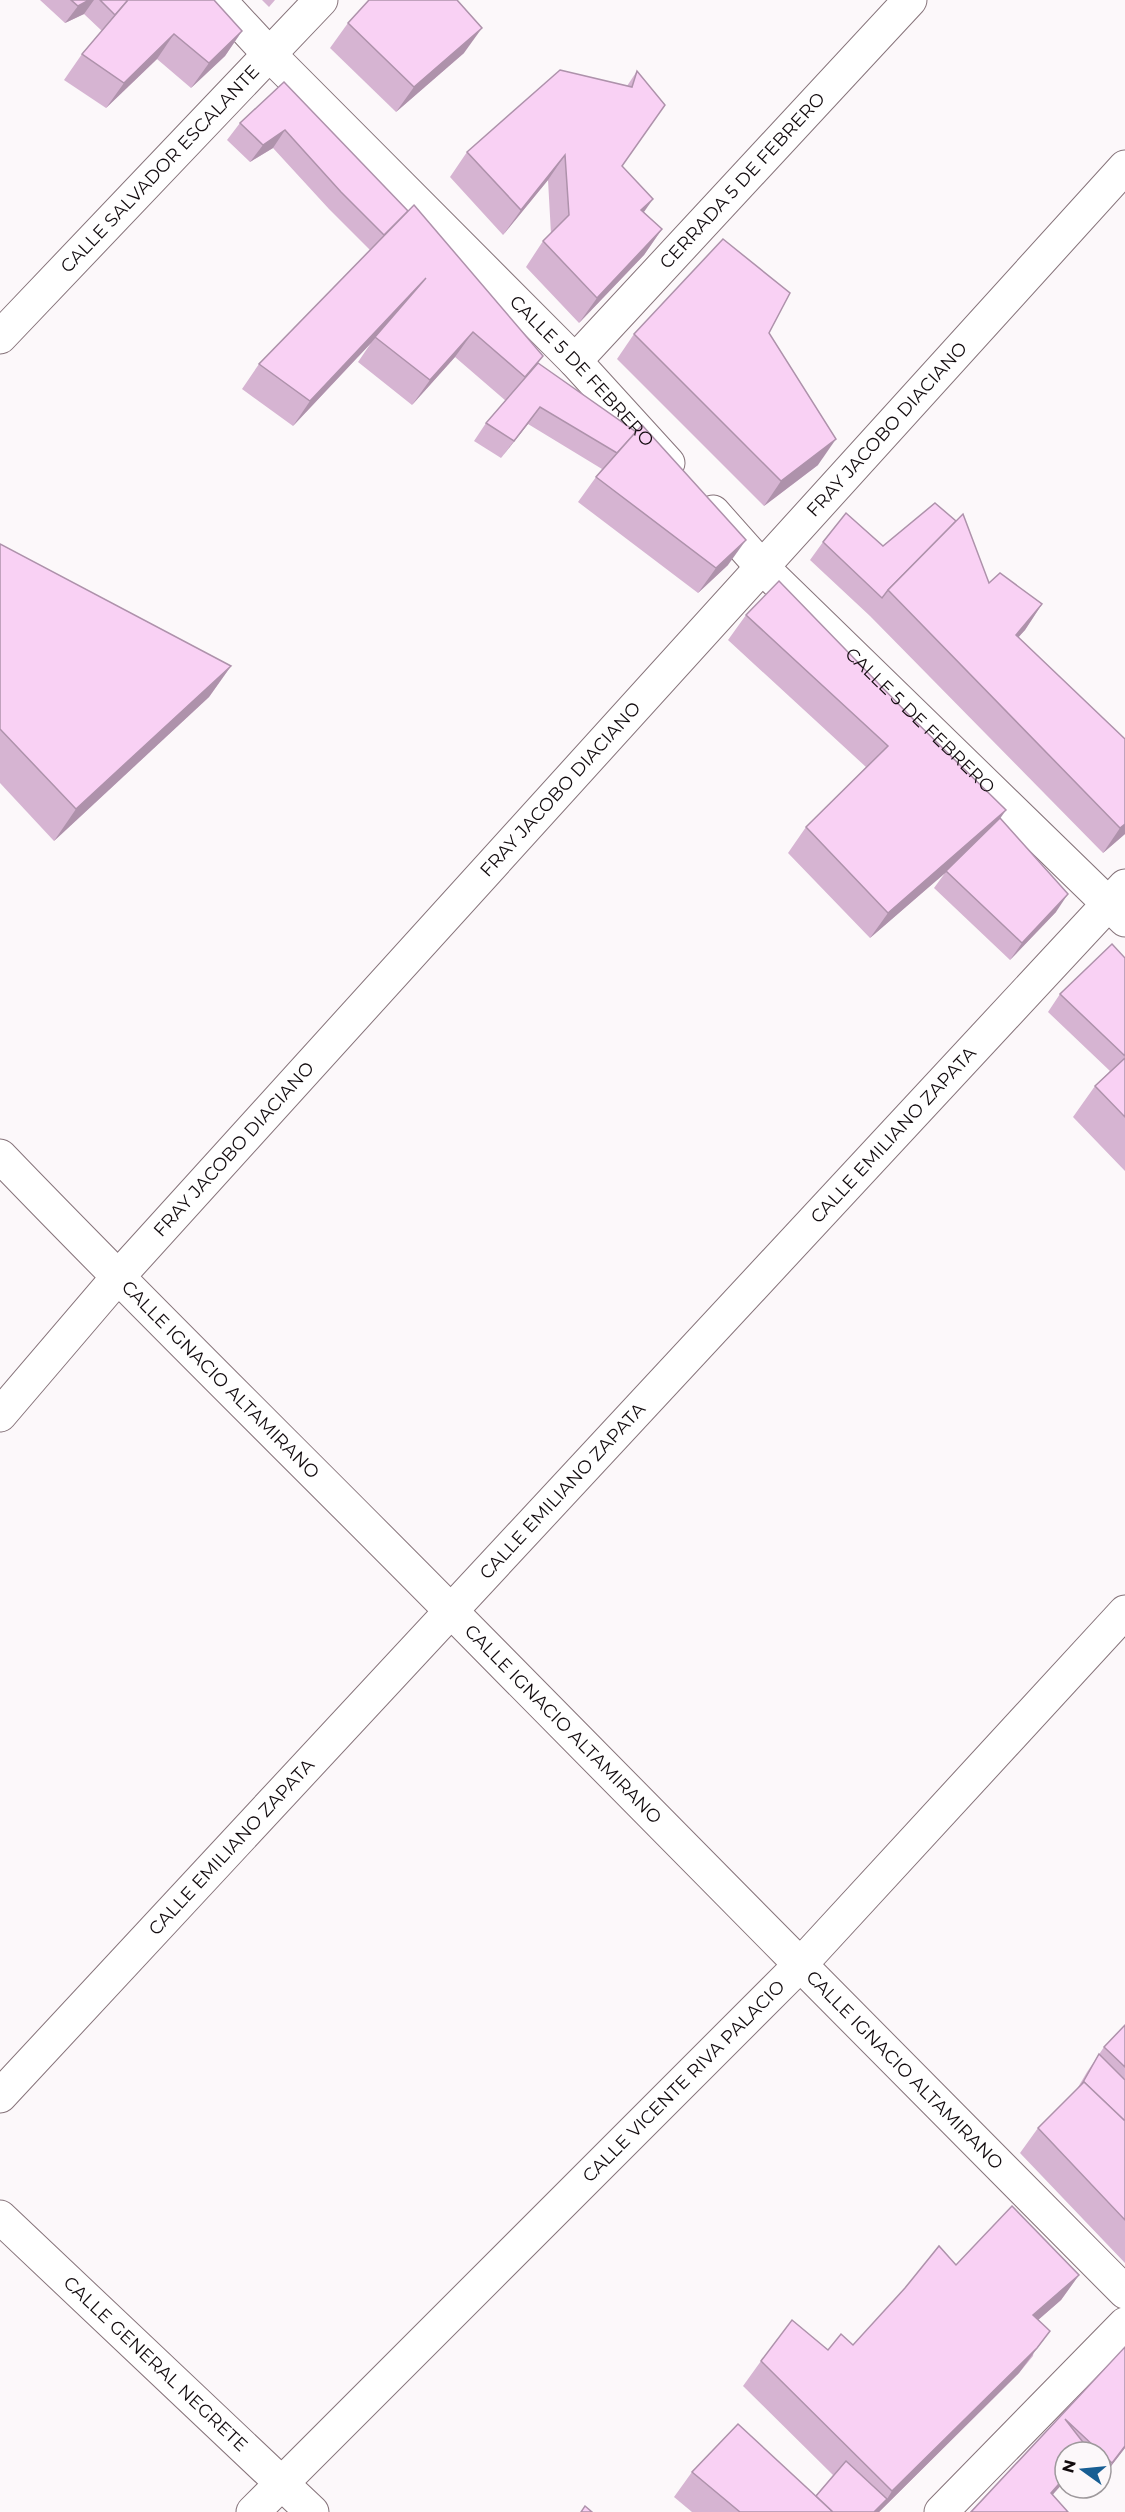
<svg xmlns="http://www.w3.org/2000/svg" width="1125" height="2512" font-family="Montserrat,sans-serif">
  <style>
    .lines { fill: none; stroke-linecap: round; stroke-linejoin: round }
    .minor-casing { stroke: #86737a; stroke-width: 35 }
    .secondary-casing { stroke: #86737a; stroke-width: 35 }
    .minor { stroke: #fff; stroke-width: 33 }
    .secondary { stroke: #fff; stroke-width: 33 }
    .wall { fill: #d6b4d2 }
    .shaded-wall { fill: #ae92ab }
    .building { fill: #f9d1f4; stroke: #ae92ab; stroke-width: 1.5 }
    .labels { text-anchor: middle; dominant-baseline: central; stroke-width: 6; stroke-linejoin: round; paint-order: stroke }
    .street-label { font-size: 18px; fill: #120b0e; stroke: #fcf8fa }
  </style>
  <rect width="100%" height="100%" fill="#fcf8fa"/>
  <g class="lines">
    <g class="minor-casing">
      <g id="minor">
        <path id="s1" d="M219,0L270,55L575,361L668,463"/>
        <path id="s2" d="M0,337L321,0"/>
        <path id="s3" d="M575,361L910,0"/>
        <path id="s4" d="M713,512L761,566L1125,920"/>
        <path id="s5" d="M0,1156C149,1311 302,1460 453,1613C677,1839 900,2067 1125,2292"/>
        <path id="s6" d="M0,1415L117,1278L1125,167"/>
        <path id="s7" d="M0,2096L1125,886"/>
        <path id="s8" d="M0,2217L312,2512"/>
        <path id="s9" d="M253,2512L799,1966L1125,1612"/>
      </g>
    </g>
    <g class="secondary-casing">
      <polyline id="secondary" points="941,2512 1125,2324"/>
    </g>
    <use href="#minor" class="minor"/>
    <use href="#secondary" class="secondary"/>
  </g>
  <g class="wall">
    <polygon points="40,0 214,0 242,31 225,56 191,88 157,59 106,108 64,80 82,54 102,31 84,14 65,23"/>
    <polygon points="262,0 275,0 269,7"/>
    <polygon points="348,23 464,53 396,112 330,48"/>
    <polygon points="637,71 622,166 644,212 662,229 644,255 579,323 526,267 543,241 551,234 548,180 503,235 450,177 467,152 627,86"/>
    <polygon points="284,82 543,356 538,363 728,565 698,593 578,502 596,477 602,469 528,424 501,458 474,441 486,423 506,401 455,357 412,405 358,362 371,343 293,426 242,389 259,364 370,250 329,209 273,148 250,162 227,140 240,123"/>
    <polygon points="769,333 818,465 764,506 617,359 634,334"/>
    <polygon points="823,542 883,546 989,583 1042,604 1025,630 1018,637 1125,739 1125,834 1103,853 870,616 810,560"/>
    <polygon points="0,544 231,666 209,697 54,841 0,783"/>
    <polygon points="746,615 1000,818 1056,912 1010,960 934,888 945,873 870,938 788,853 806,827 866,767 728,640"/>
    <polygon points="1125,958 1125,1171 1073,1117 1095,1086 1110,1071 1048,1012 1060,994"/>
    <polygon points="1125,2025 1125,2263 1020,2153 1038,2128 1077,2089 1087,2072 1104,2047"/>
    <polygon points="1079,2275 1061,2300 1038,2320 1033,2356 1019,2373 879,2512 692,2512 674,2497 692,2472 816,2496 833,2475 743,2386 761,2361 853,2345"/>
    <polygon points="1125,2347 1125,2448 1101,2479 1101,2452 1065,2452 1053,2495 1068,2512 970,2512"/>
  </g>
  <g class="shaded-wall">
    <polygon points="89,0 94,0 84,14 65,23 78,6"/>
    <polygon points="482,28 464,53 396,112 414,87"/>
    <polygon points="242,31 225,56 191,88 209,63"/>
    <polygon points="174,34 157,59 106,108 124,83"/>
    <polygon points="285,130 273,148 250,162 263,145"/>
    <polygon points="565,155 548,180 503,235 521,210"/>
    <polygon points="653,199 635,225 641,210"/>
    <polygon points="662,229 644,255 579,323 597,298"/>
    <polygon points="426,278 371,343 293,426 310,401"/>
    <polygon points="473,332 455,357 412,405 430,380"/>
    <polygon points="540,407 528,424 501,458"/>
    <polygon points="836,439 818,465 764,506 781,481"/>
    <polygon points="746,540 728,565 698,593 716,568"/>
    <polygon points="1042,604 1025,630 998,660 1016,635"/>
    <polygon points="231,666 209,697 54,841 76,809"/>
    <polygon points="1006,810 988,836 870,938 888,913"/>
    <polygon points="1125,824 1125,834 1103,853 1120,828"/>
    <polygon points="1068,894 1056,912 1010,960 1022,943"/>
    <polygon points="1079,2275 1061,2300 1015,2340 1033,2315"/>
    <polygon points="1050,2331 1019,2373 879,2512 874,2512 887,2499 892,2491"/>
    <polygon points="1125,2446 1125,2448 1101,2479 1112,2463"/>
    <polygon points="1065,2477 1065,2481 1039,2510 1051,2493"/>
  </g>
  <g class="building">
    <polygon points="71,0 89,0 78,6"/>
    <polygon points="100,0 128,0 115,15"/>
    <polygon points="128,0 214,0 242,31 209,63 174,34 124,83 82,54"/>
    <polygon points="369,0 457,0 482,28 414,87 348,23"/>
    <polygon points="560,70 632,87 637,71 665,105 622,166 653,199 641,210 662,229 597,298 543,241 569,215 565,155 521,210 467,152"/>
    <polygon points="284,82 408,211 384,235 341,192 285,130 263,145 240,123"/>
    <polygon points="414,205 543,356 525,377 473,332 430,380 375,337 426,278 310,401 259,364"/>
    <polygon points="723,239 790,293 769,333 836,439 781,481 634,334"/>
    <polygon points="538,363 636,432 617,453 540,407 514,441 486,423"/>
    <polygon points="642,425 746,540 716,568 596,477"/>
    <polygon points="935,503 956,521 888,590 882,598 823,542 846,513 883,546"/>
    <polygon points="963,514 989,583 1000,573 1042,604 1016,635 1125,739 1125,824 1120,828 888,590"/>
    <polygon points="0,544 231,666 76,809 0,729"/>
    <polygon points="779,581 911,717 1006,810 888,913 806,827 888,746 746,615"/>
    <polygon points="1000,818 1068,894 1022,943 946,871"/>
    <polygon points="1112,944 1125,958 1125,1056 1060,994"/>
    <polygon points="1125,1058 1125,1117 1095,1086"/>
    <polygon points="1125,2025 1125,2067 1104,2047"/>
    <polygon points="1099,2054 1125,2080 1125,2121 1084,2082 1082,2084"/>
    <polygon points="1084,2082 1125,2121 1125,2220 1038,2128"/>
    <polygon points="1012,2206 1079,2275 1033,2315 1050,2331 1037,2348 892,2491 761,2361 792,2320 828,2350 841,2334 853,2345 905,2288 939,2246 956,2265"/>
    <polygon points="1125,2347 1125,2446 1112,2463 1065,2419 1089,2450 1087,2452 1065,2452 1065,2477 1051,2493 1068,2512 971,2512"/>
    <polygon points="738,2424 833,2512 740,2512 692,2472"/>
    <polygon points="846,2461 887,2499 874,2512 833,2512 816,2496"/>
    <polygon points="585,2506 592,2512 581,2512"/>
  </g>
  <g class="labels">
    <g class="street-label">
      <text stroke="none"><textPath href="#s2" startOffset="232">CALLE SALVADOR ESCALANTE</textPath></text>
      <text stroke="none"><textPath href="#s3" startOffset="246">CERRADA 5 DE FEBRERO</textPath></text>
      <text stroke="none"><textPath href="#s1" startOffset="519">CALLE 5 DE FEBRERO</textPath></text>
      <text stroke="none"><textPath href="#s6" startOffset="1326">FRAY JACOBO DIACIANO</textPath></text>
      <text stroke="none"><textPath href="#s4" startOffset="294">CALLE 5 DE FEBRERO</textPath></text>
      <text stroke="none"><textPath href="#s6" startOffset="840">FRAY JACOBO DIACIANO</textPath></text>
      <text stroke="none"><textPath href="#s7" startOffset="1312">CALLE EMILIANO ZAPATA</textPath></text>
      <text stroke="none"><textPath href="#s6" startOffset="354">FRAY JACOBO DIACIANO</textPath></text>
      <text stroke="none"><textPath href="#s5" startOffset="314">CALLE IGNACIO ALTAMIRANO</textPath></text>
      <text stroke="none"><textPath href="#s7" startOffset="826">CALLE EMILIANO ZAPATA</textPath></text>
      <text stroke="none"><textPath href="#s5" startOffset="800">CALLE IGNACIO ALTAMIRANO</textPath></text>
      <text stroke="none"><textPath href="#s7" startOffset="340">CALLE EMILIANO ZAPATA</textPath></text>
      <text stroke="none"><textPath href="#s5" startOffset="1286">CALLE IGNACIO ALTAMIRANO</textPath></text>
      <text stroke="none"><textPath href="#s9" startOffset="609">CALLE VICENTE RIVA PALACIO</textPath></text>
      <text stroke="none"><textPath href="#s8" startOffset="214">CALLE GENERAL NEGRETE</textPath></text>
    </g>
  </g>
  <g transform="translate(1083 2470) rotate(285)"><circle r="28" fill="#fcf8fa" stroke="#9e999c" stroke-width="1.5"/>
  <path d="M0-4.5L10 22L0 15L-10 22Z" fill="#175e93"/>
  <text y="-9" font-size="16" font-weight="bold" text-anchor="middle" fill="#120b0e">N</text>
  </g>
</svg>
